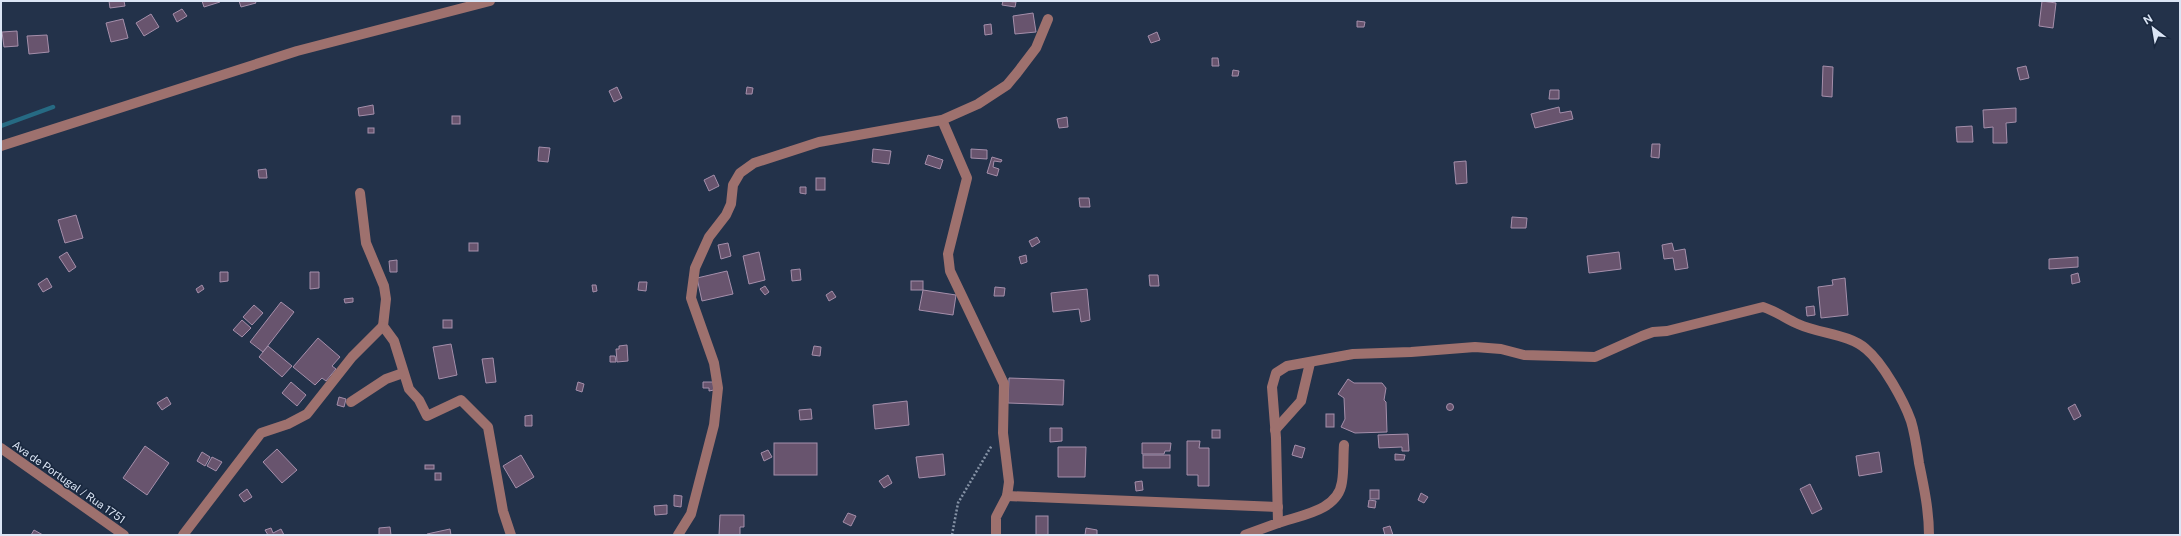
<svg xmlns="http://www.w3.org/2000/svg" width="2181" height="536" font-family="'Public Sans',sans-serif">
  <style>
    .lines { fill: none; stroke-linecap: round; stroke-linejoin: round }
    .stream { stroke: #266a83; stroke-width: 4.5 }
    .building { fill: #68546e; stroke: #a58fab }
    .path { stroke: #8693a6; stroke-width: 2.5; stroke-dasharray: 2 2; stroke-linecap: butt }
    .minor { stroke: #9e716e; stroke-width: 10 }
    .labels { text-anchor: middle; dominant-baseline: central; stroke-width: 3.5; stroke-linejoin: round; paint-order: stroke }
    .street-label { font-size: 11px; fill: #dbe5f5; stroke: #19283f }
  </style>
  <rect width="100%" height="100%" fill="#23324a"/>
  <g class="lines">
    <polyline class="stream" points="1,126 53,107"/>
  </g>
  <g class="building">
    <polygon points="109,1 124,1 125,6 110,8"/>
    <polygon points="202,1 220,1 220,2 204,7"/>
    <polygon points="239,1 255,1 256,3 241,7"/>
    <polygon points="1003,1 1016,2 1015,7 1002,5"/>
    <polygon points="2042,1 2056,3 2053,28 2039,26"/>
    <polygon points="182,9 187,16 177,22 173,14"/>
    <polygon points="1033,13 1036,32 1015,34 1013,16"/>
    <polygon points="151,14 159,27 144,36 136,23"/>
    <polygon points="123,19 128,38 111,42 106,23"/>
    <polygon points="1357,21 1365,22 1364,27 1357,27"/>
    <polygon points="991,24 992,34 985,35 984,25"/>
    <polygon points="17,31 18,46 4,47 2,32"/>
    <polygon points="1157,32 1160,40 1151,43 1148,36"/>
    <polygon points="47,35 49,52 29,54 27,36"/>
    <polygon points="1212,58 1218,58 1219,66 1212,66"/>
    <polygon points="1823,66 1833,67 1832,97 1822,96"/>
    <polygon points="2026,66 2029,78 2020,80 2017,68"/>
    <polygon points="1233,70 1239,71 1238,76 1232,76"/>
    <polygon points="617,87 622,98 614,102 609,91"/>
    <polygon points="747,87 753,88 752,94 746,94"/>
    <polygon points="1550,90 1559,90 1559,99 1549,99"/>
    <polygon points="373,105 374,114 359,116 358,108"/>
    <polygon points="1559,107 1560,113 1571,111 1573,119 1535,128 1531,114"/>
    <polygon points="2016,108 2016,122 2006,123 2007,143 1993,143 1993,127 1984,128 1983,110"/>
    <rect x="452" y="116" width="8" height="8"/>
    <polygon points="1067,117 1068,127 1059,128 1057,119"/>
    <polygon points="1972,126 1973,142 1957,142 1956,127"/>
    <rect x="368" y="128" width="6" height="5"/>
    <polygon points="1652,144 1660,144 1659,158 1651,157"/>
    <polygon points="539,147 550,148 548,162 538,161"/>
    <polygon points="873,149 891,151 889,164 872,162"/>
    <polygon points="971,149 987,150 987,159 971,158"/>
    <polygon points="928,155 943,160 940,169 925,164"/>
    <polygon points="992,157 1002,160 1001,162 994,161 993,167 999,169 997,176 987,173"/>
    <polygon points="1466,161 1467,183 1456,184 1454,162"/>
    <polygon points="266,169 267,178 259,178 258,170"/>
    <polygon points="714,175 719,186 709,191 704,180"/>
    <rect x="816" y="178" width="9" height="12"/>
    <polygon points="800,187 806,187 806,194 800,193"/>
    <polygon points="1079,198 1089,198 1090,207 1080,207"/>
    <polygon points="76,215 83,238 65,243 58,220"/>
    <polygon points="1512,217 1527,218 1526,228 1511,228"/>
    <polygon points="1037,237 1040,242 1032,247 1029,241"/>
    <rect x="469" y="243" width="9" height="8"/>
    <polygon points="728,243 731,256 721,259 718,245"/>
    <polygon points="1672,243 1674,251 1685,249 1688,268 1675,270 1673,258 1664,259 1662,245"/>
    <polygon points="67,252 76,267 69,272 59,257"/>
    <polygon points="759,252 765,280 749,284 743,256"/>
    <polygon points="1619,252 1621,269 1589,273 1587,256"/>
    <polygon points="1026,255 1027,262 1021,264 1019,257"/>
    <polygon points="2078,257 2078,267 2049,269 2049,259"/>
    <polygon points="397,260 397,272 390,272 389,261"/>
    <polygon points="800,269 801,280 792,281 791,270"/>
    <polygon points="727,271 733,294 702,301 697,278"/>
    <polygon points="220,272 228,272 228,281 220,282"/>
    <polygon points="310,272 319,272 319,288 310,289"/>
    <polygon points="2078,273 2080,282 2072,284 2071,275"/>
    <polygon points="1149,275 1158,275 1159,286 1150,286"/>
    <polygon points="47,278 52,287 43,292 38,284"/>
    <polygon points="1845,278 1848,315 1821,318 1818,287 1833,285 1832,280"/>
    <rect x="911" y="281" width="12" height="9"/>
    <polygon points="639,282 647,282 646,291 638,290"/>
    <polygon points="202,285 204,289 198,293 196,289"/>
    <polygon points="592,285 596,285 597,291 593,292"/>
    <polygon points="765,286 769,292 765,295 760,289"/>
    <polygon points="995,287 1005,288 1004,296 994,296"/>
    <polygon points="1087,289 1090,320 1081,322 1079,309 1053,312 1051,293"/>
    <polygon points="923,290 956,295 953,315 919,310"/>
    <polygon points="832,291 836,297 829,301 826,295"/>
    <polygon points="353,298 353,302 345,303 344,299"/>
    <polygon points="281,302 294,312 263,352 250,342"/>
    <polygon points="254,305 263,313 252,325 243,317"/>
    <polygon points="1814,306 1815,315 1807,316 1806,307"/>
    <polygon points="242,320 251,328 242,337 233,330"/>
    <rect x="443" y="320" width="9" height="8"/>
    <polygon points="318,338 340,357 332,366 336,369 326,381 322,378 315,385 293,367"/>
    <polygon points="451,344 457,375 439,379 433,347"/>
    <polygon points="627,345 628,361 617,362 616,349 619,349 619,346"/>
    <polygon points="268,346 292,366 282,377 259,357"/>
    <polygon points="814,346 821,347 820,356 812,355"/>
    <polygon points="610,356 615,356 616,362 610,362"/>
    <polygon points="493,358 496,382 486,383 482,359"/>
    <polygon points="1009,378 1064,380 1063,405 1008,403"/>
    <polygon points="1348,379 1354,383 1382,383 1386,388 1384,400 1386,402 1387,432 1355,433 1341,427 1345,419 1344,398 1338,394"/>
    <polygon points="291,382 306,395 297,406 282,393"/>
    <polygon points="578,382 584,384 582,392 576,390"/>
    <polygon points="703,382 713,382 714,390 709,391 709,388 703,388"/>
    <polygon points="167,397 171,404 162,410 157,403"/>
    <polygon points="339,397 346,399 344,407 337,405"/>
    <polygon points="907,401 909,425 875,429 873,405"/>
    <circle cx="1450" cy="407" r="3.5"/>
    <polygon points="2075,404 2081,416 2074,420 2068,408"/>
    <polygon points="811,409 812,419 800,420 799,410"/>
    <rect x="1326" y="414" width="8" height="13"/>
    <polygon points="532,415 532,426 525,426 525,416"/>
    <polygon points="1050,428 1062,428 1062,441 1050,442"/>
    <rect x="1212" y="430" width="8" height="8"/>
    <polygon points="1408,434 1409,451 1402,451 1402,447 1379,448 1378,435"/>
    <polygon points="1187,441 1200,441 1199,448 1209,448 1209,486 1198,486 1198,475 1187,475"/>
    <rect x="774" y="443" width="43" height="32"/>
    <polygon points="1142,443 1171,443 1170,451 1165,451 1164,454 1142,454"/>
    <polygon points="1295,445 1305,448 1302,458 1292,455"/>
    <polygon points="145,446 169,463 147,495 123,478"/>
    <polygon points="1058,447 1086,447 1085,477 1058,477"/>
    <polygon points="277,449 297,470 282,483 263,462"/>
    <polygon points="768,450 772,457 764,461 761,453"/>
    <polygon points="202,452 210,457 205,466 197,461"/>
    <polygon points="1879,452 1882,472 1859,476 1856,456"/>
    <polygon points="943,454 945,475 919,478 916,457"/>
    <polygon points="1395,454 1405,455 1404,460 1395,460"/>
    <polygon points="521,455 534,477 516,488 503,466"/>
    <rect x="1143" y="455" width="27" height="13"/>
    <polygon points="212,457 222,462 216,471 207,466"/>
    <rect x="425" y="465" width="9" height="4"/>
    <rect x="435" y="473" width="6" height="7"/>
    <polygon points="888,475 892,483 884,488 879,481"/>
    <polygon points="1142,481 1143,490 1136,491 1135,482"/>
    <polygon points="1810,484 1822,509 1812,514 1800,489"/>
    <polygon points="247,489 252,497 244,502 239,495"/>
    <rect x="1370" y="490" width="9" height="9"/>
    <polygon points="1421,493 1428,497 1424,503 1418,500"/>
    <polygon points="674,495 682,496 681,507 674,506"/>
    <polygon points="1369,500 1376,501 1375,508 1368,507"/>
    <polygon points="667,505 667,514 655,515 654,506"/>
    <polygon points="848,513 856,516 851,526 843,522"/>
    <polygon points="720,515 744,515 744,527 740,527 740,535 719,535"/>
    <rect x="1036" y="516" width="12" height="19"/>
    <polygon points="1390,526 1393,535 1385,535 1383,528"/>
    <polygon points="390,527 391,535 379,535 379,528"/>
    <polygon points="271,528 273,533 281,529 284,535 268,535 265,530"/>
    <polygon points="1086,528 1097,530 1097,535 1085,535"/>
    <polygon points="450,529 451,535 427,535 427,534"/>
    <polygon points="34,530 43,535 31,535"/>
  </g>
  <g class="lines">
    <polyline class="path" points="952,535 958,503 992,445"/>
    <g class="minor">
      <polyline points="942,120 967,178 948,254 950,271 1004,384 1003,433 1009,482 1007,496 996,517 996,535"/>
      <polyline points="1,146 297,51 490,1"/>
      <polyline points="360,193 366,243 384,286 386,299 383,326 394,341 409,389 419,400 427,416 461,400 488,427 503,511 511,535"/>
      <polyline points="351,402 386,379 403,373"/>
      <polyline points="1275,430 1301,401 1310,363"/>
      <polyline points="1,448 124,535"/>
      <polyline points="1007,496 1278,507"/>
      <path d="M1278,523C1301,515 1338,511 1342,482C1344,470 1343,457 1344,445"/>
      <polyline points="183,535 261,433 288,424 307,414 352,357 383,326"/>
      <polyline points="678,535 691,514 714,425 718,388 714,363 691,298 695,268 709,237 726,215 731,204 733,185 740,173 754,163 819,142 942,120 978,104 1007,85 1017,73 1036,48 1048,19"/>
      <path d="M1245,535L1278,523L1276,438L1272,387L1276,373L1287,366L1353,354L1411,352L1475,347L1501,349L1524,355L1595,357L1642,336L1653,332L1667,331L1763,307C1776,311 1786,319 1798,324C1820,334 1849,334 1866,349C1883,363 1904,401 1911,421C1915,434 1917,449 1919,463C1924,487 1929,511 1929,535"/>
    </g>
  </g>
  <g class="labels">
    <g class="street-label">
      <text transform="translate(69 482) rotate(35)">Ava de Portugal / Rua 1751</text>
    </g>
  </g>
  <rect width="2181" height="536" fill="none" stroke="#dbe5f5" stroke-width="4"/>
  <g transform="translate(2153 28) rotate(329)" stroke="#19283f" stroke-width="3" paint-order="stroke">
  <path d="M0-3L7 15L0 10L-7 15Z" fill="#dbe5f5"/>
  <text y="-6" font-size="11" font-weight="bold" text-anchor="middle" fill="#dbe5f5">N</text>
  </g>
</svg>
